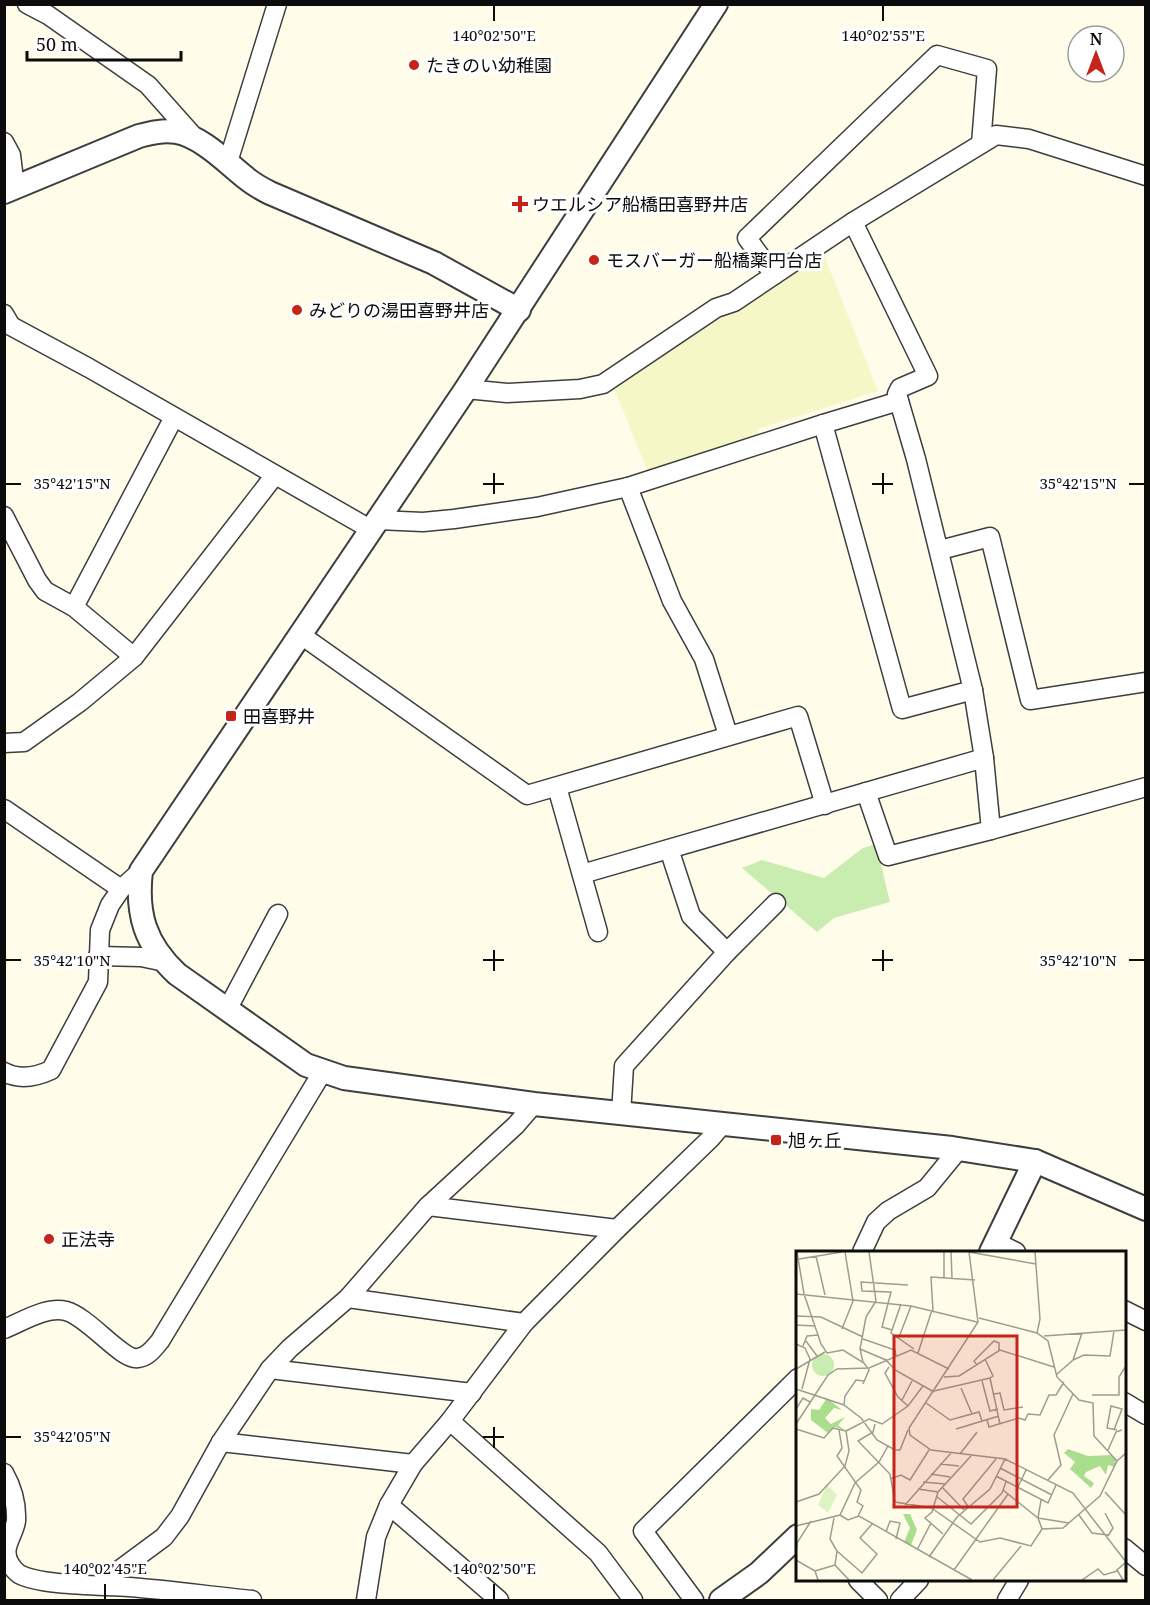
<svg xmlns="http://www.w3.org/2000/svg" width="1150" height="1605" font-family="'Noto Serif','Noto Sans JP',serif">
  <style>
    .farmland { fill: #f6f7c7 }
    .green { fill: #c9ecb0 }
    .lines { fill: none; stroke-linecap: round; stroke-linejoin: round }
    .minor-casing { stroke: #3e3e3e; stroke-width: 21 }
    .tertiary-casing { stroke: #3e3e3e; stroke-width: 26 }
    .minor { stroke: #fff; stroke-width: 18 }
    .tertiary { stroke: #fff; stroke-width: 22 }
    .ticks { fill: none; stroke: #0b0b0b; stroke-width: 2 }
    .poi-dot { fill: #c62319; stroke: #fff; stroke-width: 2 }
    .labels { text-anchor: middle; dominant-baseline: central; stroke-width: 6; stroke-linejoin: round; paint-order: stroke }
    .poi-label { font-size: 18px; fill: #0b0b0b; stroke: #fff; text-anchor: start }
    .inset-road { fill: none; stroke: #9d9c91; stroke-width: 1.5 }
    .view { fill: #c62319; fill-opacity: 0.15; stroke: #c62319; stroke-width: 3 }
    .inset-edge { fill: none; stroke: #0b0b0b; stroke-width: 3 }
    .ticks-label { font-size: 15px; text-anchor: middle; fill: #0b0b0b; stroke: #fff; stroke-width: 6; stroke-linejoin: round; paint-order: stroke }
  </style>
  <rect width="100%" height="100%" fill="#fffdea"/>
  <polygon class="farmland" points="822,250 878,391 758,429 758,438 648,472 614,388"/>
  <polygon class="green" points="876,844 890,902 834,918 817,932 742,868 762,860 824,878 863,848"/>
  <g class="lines">
    <g class="minor-casing">
      <g id="minor">
        <polyline points="27,4 48,15 148,85 196,139"/>
        <polyline points="4,142 11,155 15,188"/>
        <polyline points="228,162 277,4"/>
        <polyline points="853,222 928,376 900,388 897,394 916,459 973,690 984,758 991,830"/>
        <polyline points="774,275 747,238 937,55 987,69 981,144"/>
        <polyline points="4,314 11,326 89,368 370,529"/>
        <polyline points="466,389 507,393 580,389 603,384 716,308 734,302 853,222 996,135 1029,139 1146,176"/>
        <polyline points="823,424 902,709 973,690"/>
        <polyline points="628,487 672,601 704,659 728,735"/>
        <polyline points="4,516 37,580 45,591 74,607 134,657"/>
        <polyline points="377,520 423,522 454,519 537,507 628,487 823,424 899,401"/>
        <polyline points="940,550 990,537 1030,700 1146,682"/>
        <polyline points="74,607 174,417"/>
        <polyline points="301,635 527,795 798,716 825,805"/>
        <polyline points="4,743 24,742 80,702 134,657 275,475"/>
        <polyline points="557,787 598,932"/>
        <polyline points="866,792 888,856 991,830 1146,787"/>
        <polyline points="4,809 121,889"/>
        <polyline points="669,849 691,916 727,952"/>
        <polyline points="582,874 984,758"/>
        <polyline points="98,956 141,957 165,962"/>
        <polyline points="227,1010 278,914"/>
        <path d="M4,1072C19,1080 36,1077 51,1070L98,982L100,930L110,905L121,889L141,871"/>
        <polyline points="621,1114 624,1066 727,952 776,903"/>
        <polyline points="428,1206 617,1229"/>
        <polyline points="996,1242 1016,1252"/>
        <polyline points="862,1252 876,1222 888,1211 927,1188 959,1149"/>
        <polyline points="348,1298 524,1323"/>
        <polyline points="1124,1310 1146,1321"/>
        <path d="M4,1329C22,1322 46,1306 66,1311C89,1317 122,1361 138,1358C148,1357 154,1348 160,1341L323,1071"/>
        <polyline points="270,1369 472,1393"/>
        <polyline points="1124,1402 1146,1415"/>
        <polyline points="450,1421 598,1553 633,1600"/>
        <polyline points="221,1442 413,1464"/>
        <path d="M4,1473C13,1489 17,1503 16,1521C14,1536 0,1548 10,1564C12,1567 16,1572 19,1574C41,1586 102,1585 129,1587C170,1590 211,1596 252,1600"/>
        <polyline points="389,1505 499,1600"/>
        <polyline points="1124,1548 1146,1566"/>
        <polyline points="858,1580 878,1600"/>
        <polyline points="99,1585 164,1537 180,1516 221,1442 270,1369 290,1348 348,1298 428,1206 516,1125 534,1104"/>
        <polyline points="366,1600 376,1537 389,1505 413,1464 450,1421 524,1323 617,1229 711,1138 722,1125"/>
        <polyline points="694,1600 643,1531 798,1378"/>
        <polyline points="900,1600 919,1580"/>
        <polyline points="1007,1600 1019,1580"/>
      </g>
    </g>
    <g class="tertiary-casing">
      <g id="tertiary">
        <path d="M716,4L466,389L141,871C136,914 145,944 177,974L306,1065L344,1078L534,1104L952,1148L1035,1161L1146,1209"/>
        <path d="M4,192L139,136C151,133 163,130 176,132C201,136 227,163 246,178C253,184 262,189 270,193L434,263L519,310"/>
        <polyline points="991,1252 1035,1161"/>
        <polyline points="721,1600 759,1573 798,1536"/>
      </g>
    </g>
    <use href="#minor" class="minor"/>
    <use href="#tertiary" class="tertiary"/>
  </g>
  <path class="ticks" d="M494,6V21M883,6V21M494,473V494M883,473V494M6,484H21M483,484H504M872,484H893M1129,484H1144M494,950V971M883,950V971M6,960H21M483,960H504M872,960H893M1129,960H1144M494,1427V1448M6,1437H21M483,1437H504M105,1584V1599M494,1584V1599"/>
  <g class="poi-dot">
    <circle cx="414" cy="65" r="6"/>
    <path d="M517 195h6v6h6v6h-6v6h-6v-6h-6v-6h6z"/>
    <circle cx="594" cy="260" r="6"/>
    <circle cx="297" cy="310" r="6"/>
    <rect x="225" y="710" width="12" height="12" rx="3"/>
    <rect x="770" y="1134" width="12" height="12" rx="3"/>
    <circle cx="49" cy="1239" r="6"/>
  </g>
  <g class="labels">
    <g class="poi-label">
      <text x="426" y="65">たきのい幼稚園</text>
      <text x="532" y="204">ウエルシア船橋田喜野井店</text>
      <text x="606" y="260">モスバーガー船橋薬円台店</text>
      <text x="309" y="310">みどりの湯田喜野井店</text>
      <text x="243" y="716">田喜野井</text>
      <text x="788" y="1140">旭ヶ丘</text>
      <text x="61" y="1239">正法寺</text>
    </g>
  </g>
  <g transform="translate(796 1251)">
    <rect width="330" height="330" fill="#fffdea"/>
    <path d="M16 114a11 11 0 1 1 22 0a11 11 0 1 1-22 0Z" fill="#c9ecb0"/>
    <path d="M31,147L46,159L38,157L29,167L35,173L49,166L42,174L49,179L39,176L32,182L15,169V158L23,159ZM272,198L292,205L315,204L320,209L318,216L312,214L310,224L304,215L290,221L288,225L298,232L295,237L274,218L279,211L268,202ZM107,263H114L121,279L115,294L108,291L114,277Z" fill="#aade8e"/>
    <path d="M31,234L41,244L32,262L22,254Z" fill="#ddf3c3"/>
    <path class="inset-road" d="M1,1L8,43L25,93L31,102L47,99L68,112L73,119L67,133M148,1V27M155,1L156,27M239,1L244,68L241,82M20,5L29,44M3,8L46,1M240,13L173,1L182,71L113,177L114,184L135,199L209,208L277,242L330,311M0,43L115,55L181,71M105,53L95,82L118,98M137,60L135,26L179,29M0,65L25,66L67,86M183,67L241,82L252,90L261,126L283,149L297,152L298,185L321,210M0,74L19,75M46,78L57,50L49,1M96,79L86,76L95,41L66,40L65,31L112,34M248,85L330,79M103,86L115,55M67,88L99,99L100,105M10,90L21,105M0,93L9,97L14,108L6,138M7,95L11,85L22,84M64,98L90,109L99,119L138,141M122,102L136,59M189,108L197,125L194,127L204,173M277,109L288,104L314,105L318,80M67,111L64,98L70,66L80,50L73,1M181,114L178,110L198,90L203,92V99M93,116L89,122L102,146L112,155M0,118L29,101M260,124L277,109L286,82M148,126L163,125L204,99L258,116M186,130L194,160L202,158M165,137L176,163M0,138L48,154L65,167L81,189L99,199H104L112,179M138,140L194,127M198,143L204,142L208,159L227,156M296,144H323V126L330,115M106,149L116,130M130,152L154,169L183,161L186,170M48,154L49,145L60,129L68,130M0,158L7,147L14,151M191,169L193,176L223,167L229,169L232,163L244,164L253,144H260L268,131M0,173L32,124L41,118L73,117L115,99L153,118M79,173L77,181L62,190L94,223L99,251L137,257M0,178L28,187L37,177L50,180M160,178L203,165M43,179L46,197L41,205L65,239L61,251L67,255L62,265M318,179L326,158L315,155L311,177L321,179M312,199L320,181L326,179M164,203L181,181M144,213L163,215M204,217L256,244M135,223L154,226M200,225L252,252L260,234M94,228L105,224L114,229L133,199M252,229L265,214L258,184L277,143M127,231L149,233M146,236L169,260M222,236L230,219M122,238L142,241M207,239L242,267L273,272M309,241L330,264M140,245L175,273L206,242L210,231M245,249L242,267L246,278M0,251L23,243L49,215L53,200L50,180L73,168L86,173L112,155L127,135M109,254L155,202M173,257L167,248L200,208M137,258L184,291L204,287L235,295L246,278L267,277L304,245L321,210L330,202M309,262L317,277L312,285M44,264L52,269L63,265L176,329M283,264L296,282L312,284M38,267L34,288L41,300L39,314L53,329M0,275L44,264L59,232L83,211L92,195M90,281L94,270L104,272L100,288M147,283L129,267L136,261L142,241L175,205M121,299L135,272M41,300L66,322L81,303L64,287L76,273M0,302L1,292L15,270M133,306L161,266L194,238L209,208M0,309L19,320L22,329M158,319L212,243M19,320L39,314M197,329L225,295M286,329L302,318L308,324L321,320M327,329L321,319L330,311"/>
    <path class="view" d="M98,85H221V256H98Z"/>
    <rect width="330" height="330" class="inset-edge"/>
  </g>
  <g class="ticks-label">
    <text x="494" y="41">140°02'50"E</text>
    <text x="883" y="41">140°02'55"E</text>
    <text x="72" y="489">35°42'15"N</text>
    <text x="1078" y="489">35°42'15"N</text>
    <text x="72" y="966">35°42'10"N</text>
    <text x="1078" y="966">35°42'10"N</text>
    <text x="72" y="1442">35°42'05"N</text>
    <text x="105" y="1574">140°02'45"E</text>
    <text x="494" y="1574">140°02'50"E</text>
  </g>
  <rect width="1150" height="1605" fill="none" stroke="#0b0b0b" stroke-width="12"/>
  <g transform="translate(1096 54)"><circle r="28" fill="#ffffff" stroke="#9d9d9d" stroke-width="1.5"/>
  <path d="M0-4.5L10 22L0 15L-10 22Z" fill="#c62319"/>
  <text y="-9" font-size="16" font-weight="bold" text-anchor="middle" fill="#0b0b0b">N</text>
  </g>
  <path d="M27 51v9h154v-9" fill="none" stroke="#0b0b0b" stroke-width="3"/>
  <text x="36" y="51" font-size="18" fill="#0b0b0b" stroke="#ffffff" stroke-width="4.5" paint-order="stroke">50 m</text>
</svg>
